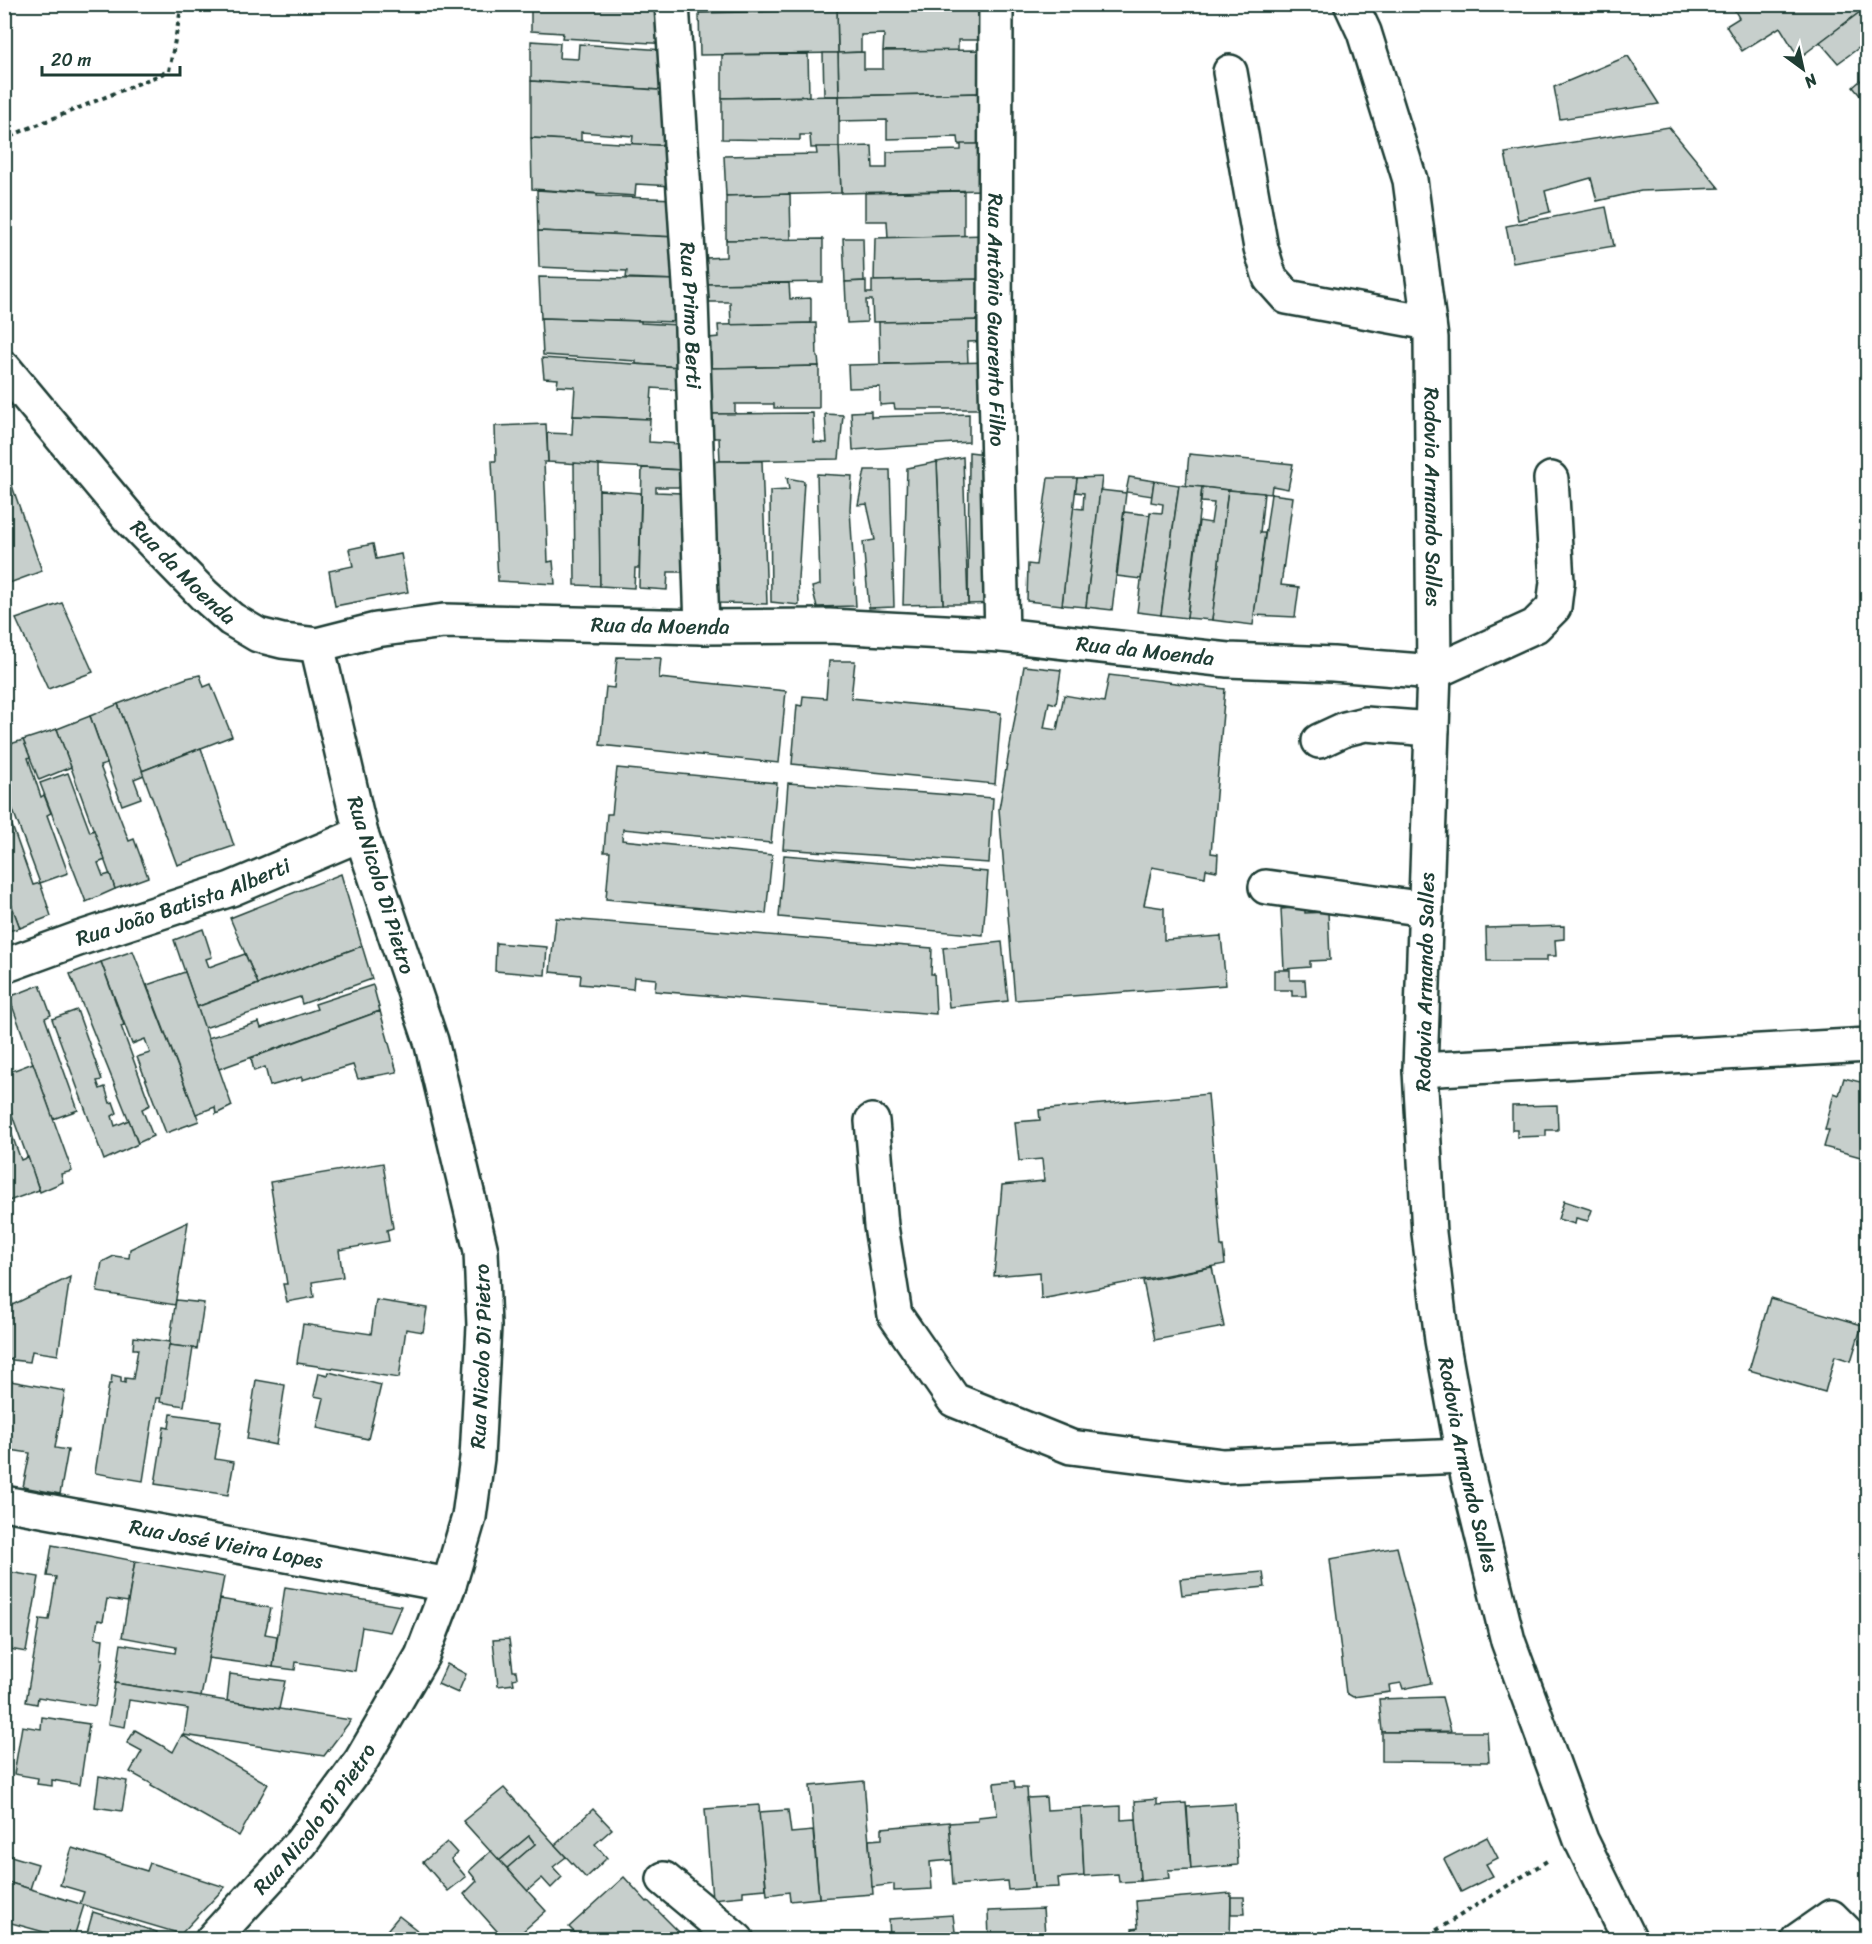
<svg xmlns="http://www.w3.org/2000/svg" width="1872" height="1944" font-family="Sriracha,sans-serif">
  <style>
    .building { fill: #c7cfcc; stroke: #1f3d34; stroke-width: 1.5 }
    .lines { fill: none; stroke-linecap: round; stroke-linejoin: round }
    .minor-casing { stroke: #1f3d34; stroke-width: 38 }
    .major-casing { stroke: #1f3d34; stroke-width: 38 }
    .path { stroke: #1f3d34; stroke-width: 4; stroke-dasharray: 4.5 4.5; stroke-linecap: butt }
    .minor { stroke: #fff; stroke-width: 33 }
    .major { stroke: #fff; stroke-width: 33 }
    .labels { text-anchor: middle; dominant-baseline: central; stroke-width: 4.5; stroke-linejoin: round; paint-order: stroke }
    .street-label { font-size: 21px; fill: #1f3d34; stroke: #fff }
  </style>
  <rect width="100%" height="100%" fill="#fff"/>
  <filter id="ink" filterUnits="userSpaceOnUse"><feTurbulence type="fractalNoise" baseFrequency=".0167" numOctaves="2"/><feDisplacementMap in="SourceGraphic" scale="12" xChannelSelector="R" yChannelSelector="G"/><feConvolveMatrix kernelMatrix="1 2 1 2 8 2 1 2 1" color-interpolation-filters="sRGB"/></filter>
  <g filter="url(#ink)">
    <g class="building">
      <polygon points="531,4 616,4 668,7 670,44 562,38 563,33 531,31"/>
      <polygon points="699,4 817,4 817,10 699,13"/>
      <polygon points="883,4 979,4 979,7 883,10"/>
      <polygon points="1731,4 1868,4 1868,6 1799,58 1780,27 1742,51 1726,26 1739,18"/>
      <polygon points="1868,6 1868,54 1865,56 1860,47 1838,63 1820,42"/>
      <polygon points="979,7 980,40 958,40 958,51 883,51 884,34 861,35 861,52 838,53 837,10"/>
      <polygon points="837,10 838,53 700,55 699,13"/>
      <polygon points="531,41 560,43 559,58 578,59 579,44 663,50 660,90 531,81"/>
      <polygon points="981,50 982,93 839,96 838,53 864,52 864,69 883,69 883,51"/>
      <polygon points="823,53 838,53 839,96 824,96"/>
      <polygon points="808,54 809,96 722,98 722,55"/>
      <polygon points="1628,56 1659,104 1560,119 1554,87"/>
      <polygon points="1868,74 1868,105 1853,87"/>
      <polygon points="531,81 671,91 673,146 632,144 633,136 581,132 581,141 531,138"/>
      <polygon points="982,93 984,144 959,145 958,137 887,139 887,120 839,121 839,96"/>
      <polygon points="839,96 839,147 811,148 810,135 800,135 800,140 722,139 722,98"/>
      <polygon points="1669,127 1719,188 1641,191 1597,201 1591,178 1545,191 1550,212 1518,220 1505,153"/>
      <polygon points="531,138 673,146 674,186 636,184 635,196 532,189"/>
      <polygon points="961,144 984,144 986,190 841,193 839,147 872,146 873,168 887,168 887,152 961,150"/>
      <polygon points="816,147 839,147 841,193 726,196 724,156 817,154"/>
      <polygon points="537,190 597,194 597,196 675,199 676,237 538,231"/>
      <polygon points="964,191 964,236 888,238 887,221 865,221 865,193"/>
      <polygon points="790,194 791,240 726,240 726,196"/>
      <polygon points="1606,207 1614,246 1513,263 1506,226"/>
      <polygon points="538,231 676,237 678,280 626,278 627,271 539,267"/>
      <polygon points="987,235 989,279 874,281 875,238"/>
      <polygon points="843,238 863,238 864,281 845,282"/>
      <polygon points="823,239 823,282 707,284 706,258 726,257 726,240"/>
      <polygon points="539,277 678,280 678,322 541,318"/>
      <polygon points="989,279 990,320 873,322 872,300 866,300 867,322 847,323 845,282 866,281 866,293 872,293 872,281"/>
      <polygon points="789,283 790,299 811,298 811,323 731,325 730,302 708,302 707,284"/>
      <polygon points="541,318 641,321 641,323 679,325 679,367 636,364 636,361 543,355"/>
      <polygon points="990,320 992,341 967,342 968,363 880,364 879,322"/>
      <polygon points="816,323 817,357 818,357 819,366 710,368 709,338 719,337 718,325"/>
      <polygon points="542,358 679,367 680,390 652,388 650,419 573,416 575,387 557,386 558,379 544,378"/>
      <polygon points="992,362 993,409 895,409 894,404 880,405 880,387 849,388 848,365"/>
      <polygon points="819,366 819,408 774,408 774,404 735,404 735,414 711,414 710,368"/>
      <polygon points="871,411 871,417 969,414 969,442 853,450 851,412"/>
      <polygon points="813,413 814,442 827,443 825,414 843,415 839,459 720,461 719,438 713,438 711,414"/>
      <polygon points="573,416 650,419 649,442 681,444 682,470 548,462 547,433 572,434"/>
      <polygon points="546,424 548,462 544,462 548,562 553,561 555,584 498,581 492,461 496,461 495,426"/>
      <polygon points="969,452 995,455 1000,603 968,604"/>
      <polygon points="1189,454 1293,464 1288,489 1272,486 1271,494 1186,486"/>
      <polygon points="963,457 968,604 943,604 937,462"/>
      <polygon points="720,461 762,461 767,604 718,603 713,462"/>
      <polygon points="937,462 943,604 903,605 907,468"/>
      <polygon points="574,463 599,465 600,586 575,585"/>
      <polygon points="642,468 682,470 682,487 656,487 656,492 682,493 686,506 684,572 668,572 667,590 639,588"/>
      <polygon points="865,470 890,470 894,607 869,608 863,542 875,540 867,504 858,505"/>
      <polygon points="817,474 852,476 850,509 856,606 817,607 812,587 820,585"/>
      <polygon points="1102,477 1086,607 1062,605 1073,508 1083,509 1084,493 1075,492 1077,478"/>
      <polygon points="1129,477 1154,481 1152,496 1126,492"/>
      <polygon points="787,478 804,481 798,579 799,605 771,602 770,491 789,490"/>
      <polygon points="1048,478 1077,478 1062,605 1027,601 1028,564 1036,565"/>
      <polygon points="1154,481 1179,485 1161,615 1137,612 1150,512 1162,513 1163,504 1151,502"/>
      <polygon points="11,483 42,571 4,585 4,485"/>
      <polygon points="1179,485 1202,487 1187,618 1161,615"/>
      <polygon points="1202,487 1228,490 1212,620 1187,618 1199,521 1211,523 1214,503 1201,502"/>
      <polygon points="599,490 641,493 639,568 635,568 634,588 600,586"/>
      <polygon points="1100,490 1126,493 1112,610 1086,607"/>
      <polygon points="1228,490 1264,493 1260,533 1265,533 1253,625 1212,620"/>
      <polygon points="1271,494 1293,497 1281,585 1299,587 1295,617 1254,615"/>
      <polygon points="1124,512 1150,515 1141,579 1117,576"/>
      <polygon points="373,544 376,559 401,554 408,592 335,606 329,571 353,566 349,549"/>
      <polygon points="62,603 93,672 48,689 16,619"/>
      <polygon points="617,657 661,658 659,678 786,691 779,763 600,745 606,687 614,688"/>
      <polygon points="829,661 855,661 851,698 1001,713 995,784 792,764 797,705 802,706 803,696 826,698"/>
      <polygon points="1024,666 1061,670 1056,704 1049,702 1044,728 1057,730 1064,695 1104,702 1109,675 1225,689 1211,853 1218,854 1217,871 1206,869 1205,877 1152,867 1144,905 1164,908 1164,940 1221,936 1226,985 1015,1000 999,809"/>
      <polygon points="200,675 204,687 211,684 232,736 142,771 118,704 187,678"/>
      <polygon points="118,704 144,775 134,779 141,798 122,805 90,716"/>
      <polygon points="90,716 107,764 100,766 129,841 134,839 148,877 115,889 57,729"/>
      <polygon points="57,729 71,767 39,780 23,740"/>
      <polygon points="23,740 30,757 28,758 41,797 44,795 51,813 47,815 68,873 40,883 4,786 4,746"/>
      <polygon points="201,748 234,846 177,865 142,771"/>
      <polygon points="617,768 777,783 771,843 623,829 622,840 772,855 766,914 606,899 610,852 604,852 607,814 612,814"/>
      <polygon points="68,773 90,832 94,830 105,860 98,863 103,876 110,874 115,889 86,902 40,783"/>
      <polygon points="788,783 993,798 989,863 783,849"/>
      <polygon points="4,803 33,885 40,883 51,916 20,928 4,885"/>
      <polygon points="784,855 988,872 983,935 779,917"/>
      <polygon points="341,874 362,946 258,984 230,918"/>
      <polygon points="4,885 20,928 4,932"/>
      <polygon points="1305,907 1305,913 1328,912 1330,960 1310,961 1310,967 1284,969 1281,909"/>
      <polygon points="556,918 932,948 931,974 934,974 936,1014 655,991 656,979 634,977 633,989 580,984 581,975 550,972"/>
      <polygon points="1564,926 1564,939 1555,940 1556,956 1547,956 1547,961 1487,961 1486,928"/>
      <polygon points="203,929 212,957 206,959 209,967 245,954 258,984 197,1007 174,940"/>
      <polygon points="1002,942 1008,1001 949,1007 943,948"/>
      <polygon points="496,943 547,947 545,975 495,971"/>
      <polygon points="362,946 372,979 302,1004 300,997 204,1028 197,1007"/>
      <polygon points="133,951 199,1121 166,1133 137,1057 150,1053 145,1039 132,1044 101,962"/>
      <polygon points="101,962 124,1025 121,1026 150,1105 142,1109 153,1136 138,1143 70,974"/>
      <polygon points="1274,970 1290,970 1290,980 1305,980 1306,996 1292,996 1292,990 1274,990"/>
      <polygon points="185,972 232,1106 216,1114 215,1107 196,1114 147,985"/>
      <polygon points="40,985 51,1015 45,1018 78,1110 53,1119 9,997"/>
      <polygon points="373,985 380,1011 219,1069 208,1038 259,1022 261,1028 317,1009 315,1004"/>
      <polygon points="77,1010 102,1080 97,1081 100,1089 105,1087 110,1103 113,1102 117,1113 112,1116 115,1126 129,1120 138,1144 104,1160 52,1019"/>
      <polygon points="380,1011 397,1072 358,1079 353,1065 302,1080 302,1077 270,1086 265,1067 254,1071 251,1058"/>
      <polygon points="33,1063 72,1171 61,1174 63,1182 40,1192 4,1093 4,1074"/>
      <polygon points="1844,1078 1860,1082 1861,1080 1868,1081 1868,1159 1824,1147 1829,1130 1825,1130 1834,1093 1839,1095"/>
      <polygon points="1208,1094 1221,1246 1223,1246 1225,1264 1041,1299 1040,1272 994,1276 1002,1185 1044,1181 1042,1159 1019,1161 1015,1122 1040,1120 1039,1110"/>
      <polygon points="1557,1105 1558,1130 1546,1130 1546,1136 1517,1137 1517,1130 1512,1130 1512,1106"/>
      <polygon points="4,1113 21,1160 28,1157 39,1190 6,1202"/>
      <polygon points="383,1163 393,1228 387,1230 389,1241 339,1250 343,1277 312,1282 314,1297 287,1302 283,1284 287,1284 270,1182"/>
      <polygon points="1564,1201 1592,1210 1588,1221 1576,1218 1575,1224 1558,1219"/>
      <polygon points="188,1222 175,1305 97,1292 102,1262 114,1256 129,1258 130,1249"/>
      <polygon points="1868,1254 1868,1267 1862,1262"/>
      <polygon points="1212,1267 1224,1327 1155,1340 1143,1281"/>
      <polygon points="70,1277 58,1355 32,1351 30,1362 4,1359 4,1341 10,1306"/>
      <polygon points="1770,1298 1862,1325 1851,1361 1835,1356 1825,1392 1749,1370"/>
      <polygon points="176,1300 204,1303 197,1349 169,1345"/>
      <polygon points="376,1300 427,1308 423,1332 406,1329 399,1378 297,1363 303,1324 371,1334"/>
      <polygon points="134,1337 170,1342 161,1398 156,1398 143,1481 95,1473 109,1384 111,1384 112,1375 121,1377 121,1382 125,1383 125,1378 133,1379 138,1349 133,1349"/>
      <polygon points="169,1345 193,1348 184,1406 160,1402"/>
      <polygon points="329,1372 381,1385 368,1439 317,1428 324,1398 314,1396 319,1373 328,1375"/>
      <polygon points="5,1380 65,1391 55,1448 68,1450 60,1494 23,1487 30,1453 4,1449"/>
      <polygon points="256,1380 285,1385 276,1445 247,1439"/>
      <polygon points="171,1414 221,1421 215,1459 234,1462 228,1495 155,1484 164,1427 169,1428"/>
      <polygon points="52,1545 135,1561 128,1602 107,1599 103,1621 98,1620 95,1638 103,1639 101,1659 103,1659 95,1706 38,1697 37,1704 26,1702 40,1619 49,1620 56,1577 47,1576"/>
      <polygon points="1397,1547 1431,1683 1403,1689 1401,1683 1389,1685 1390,1692 1353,1697 1346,1693 1330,1559"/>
      <polygon points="135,1561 224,1577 201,1697 115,1683 121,1644 175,1653 176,1647 122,1637"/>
      <polygon points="4,1571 39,1577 26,1652 4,1648"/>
      <polygon points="1263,1572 1265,1587 1182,1595 1180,1579"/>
      <polygon points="285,1587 401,1606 390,1632 362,1627 355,1671 296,1662 295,1670 273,1667"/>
      <polygon points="220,1599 271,1608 265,1634 277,1636 273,1667 208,1658"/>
      <polygon points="509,1639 513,1671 516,1671 517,1678 513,1679 514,1684 498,1686 493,1640"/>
      <polygon points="447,1664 466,1674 458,1693 438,1684"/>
      <polygon points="230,1674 285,1681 279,1709 227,1701"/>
      <polygon points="115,1683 227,1701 351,1720 324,1756 184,1735 188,1709 129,1700 125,1727 108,1724"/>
      <polygon points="1442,1697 1451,1731 1382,1732 1379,1699"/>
      <polygon points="42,1717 89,1724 80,1785 52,1780 52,1786 37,1784 38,1778 14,1774 22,1726 41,1729"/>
      <polygon points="135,1730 173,1752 182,1735 268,1784 239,1836 151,1786 152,1784 130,1772 142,1751 127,1743"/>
      <polygon points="1382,1732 1487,1732 1489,1762 1382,1761"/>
      <polygon points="99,1776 127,1781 122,1811 95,1807"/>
      <polygon points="864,1781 873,1894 819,1898 810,1786"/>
      <polygon points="1014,1781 1015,1788 1027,1788 1034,1888 1008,1890 1007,1881 953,1885 949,1823 978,1821 978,1817 997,1815 994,1783"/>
      <polygon points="504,1788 566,1857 553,1867 562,1877 551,1888 542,1878 527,1891 507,1868 535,1844 529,1836 499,1861 463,1821"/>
      <polygon points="1046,1797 1047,1810 1081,1808 1084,1876 1058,1878 1059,1887 1034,1888 1027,1798"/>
      <polygon points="1157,1799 1157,1805 1186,1803 1191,1869 1168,1870 1169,1878 1140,1881 1135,1801"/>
      <polygon points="1235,1804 1238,1865 1191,1869 1187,1807"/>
      <polygon points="759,1805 766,1889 743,1891 743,1896 712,1899 705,1809"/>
      <polygon points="1121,1806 1121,1820 1136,1819 1140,1881 1119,1882 1118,1874 1084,1876 1081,1808"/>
      <polygon points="593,1809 612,1829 595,1844 607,1858 586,1878 555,1845"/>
      <polygon points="788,1810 791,1833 813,1831 819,1898 790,1901 789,1892 767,1895 759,1812"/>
      <polygon points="949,1822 952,1860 930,1862 932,1889 894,1891 894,1884 872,1887 869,1840 882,1839 882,1828"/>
      <polygon points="529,1836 535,1844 507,1868 499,1861"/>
      <polygon points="1487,1837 1498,1858 1486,1864 1493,1876 1461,1892 1444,1859"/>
      <polygon points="447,1842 457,1853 451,1859 466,1877 448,1891 423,1862"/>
      <polygon points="72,1848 147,1871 150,1863 225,1887 181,1934 80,1904 84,1892 60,1885"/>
      <polygon points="491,1851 546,1911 513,1940 505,1940 464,1894 477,1881 469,1871"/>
      <polygon points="4,1854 38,1864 30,1889 4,1881"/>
      <polygon points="624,1877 647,1902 648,1901 687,1940 582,1940 569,1927"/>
      <polygon points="4,1881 84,1905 73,1940 4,1921"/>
      <polygon points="1231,1893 1230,1940 1133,1940 1132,1929 1138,1928 1136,1901"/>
      <polygon points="1231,1897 1244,1897 1245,1914 1231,1914"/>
      <polygon points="1043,1909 1045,1934 1056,1934 1056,1940 989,1940 988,1911"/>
      <polygon points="93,1912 157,1932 155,1940 85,1940"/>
      <polygon points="953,1915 956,1940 890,1940 889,1919"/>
      <polygon points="399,1916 427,1938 426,1940 388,1940 383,1935"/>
    </g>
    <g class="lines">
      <g class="minor-casing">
        <g id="minor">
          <path id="s1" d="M672,4L691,300L702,627"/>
          <path id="s2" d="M996,4L995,342L1002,635"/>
          <polyline points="1230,72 1261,248 1270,278 1287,297 1429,323"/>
          <path id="s3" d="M4,368L128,517L204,595L231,619L258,635L282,641L317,645L376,630L444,621L702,627L829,626L1002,635L1228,660L1333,664L1434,672L1535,626L1554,607L1557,582L1551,479"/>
          <polyline points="1319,741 1345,729 1365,724 1432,729"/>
          <polyline points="1266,887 1426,909"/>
          <path id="s4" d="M4,966L78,939L231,889L361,834"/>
          <polyline points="1420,1070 1868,1045"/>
          <polyline points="872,1121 881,1226 895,1315 954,1400 1071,1447 1223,1466 1463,1456"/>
          <path id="s5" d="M4,1503L449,1585"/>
          <polyline points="664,1879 737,1940"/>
          <path id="s6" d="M212,1940L301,1843L361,1761L422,1656L449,1585L469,1517L477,1458L484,1326L481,1251L431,1041L361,834L317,645"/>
          <polyline points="1798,1940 1831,1917 1848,1934 1850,1940"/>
        </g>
      </g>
      <g class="major-casing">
        <g id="major">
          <path id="s7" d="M1351,4L1364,32L1410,180L1431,338L1434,672L1420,1070L1429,1233L1442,1340L1463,1456L1508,1641L1581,1840L1630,1940"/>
        </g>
      </g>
      <g class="path">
        <polyline points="4,142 15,134 169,71 182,4"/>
        <polyline points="1421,1940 1547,1861"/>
      </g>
      <use href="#minor" class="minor"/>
      <use href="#major" class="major"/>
    </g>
  </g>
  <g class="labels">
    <g class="street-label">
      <text stroke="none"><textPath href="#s1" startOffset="312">Rua Primo Berti</textPath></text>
      <text stroke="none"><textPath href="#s2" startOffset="316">Rua Antônio Guarento Filho</textPath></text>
      <text stroke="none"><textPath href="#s7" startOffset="504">Rodovia Armando Salles</textPath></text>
      <text stroke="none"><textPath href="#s3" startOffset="272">Rua da Moenda</textPath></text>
      <text stroke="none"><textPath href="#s3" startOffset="776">Rua da Moenda</textPath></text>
      <text stroke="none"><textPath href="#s3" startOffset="1262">Rua da Moenda</textPath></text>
      <text transform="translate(381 885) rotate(73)">Rua Nicolo Di Pietro</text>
      <text stroke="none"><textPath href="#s4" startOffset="190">Rua João Batista Alberti</textPath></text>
      <text transform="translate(1425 982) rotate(-89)">Rodovia Armando Salles</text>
      <text stroke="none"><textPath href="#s6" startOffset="663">Rua Nicolo Di Pietro</textPath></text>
      <text stroke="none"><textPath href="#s7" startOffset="1476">Rodovia Armando Salles</textPath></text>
      <text stroke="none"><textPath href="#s5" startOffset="226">Rua José Vieira Lopes</textPath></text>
      <text stroke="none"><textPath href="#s6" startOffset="159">Rua Nicolo Di Pietro</textPath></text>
    </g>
  </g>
  <rect width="1872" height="1944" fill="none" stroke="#fff" stroke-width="24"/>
  <rect x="12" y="12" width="1848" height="1920" fill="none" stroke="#1f3d34" stroke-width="2" filter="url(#ink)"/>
  <g transform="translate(1803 69) rotate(147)" stroke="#ffffff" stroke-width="4.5" paint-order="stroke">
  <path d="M0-4.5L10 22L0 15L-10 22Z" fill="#1f3d34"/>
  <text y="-9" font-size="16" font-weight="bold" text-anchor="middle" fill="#1f3d34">N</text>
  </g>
  <path d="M42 66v9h138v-9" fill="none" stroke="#1f3d34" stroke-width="3"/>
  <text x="51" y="66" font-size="18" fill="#1f3d34" stroke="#ffffff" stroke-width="4.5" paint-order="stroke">20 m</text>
</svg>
